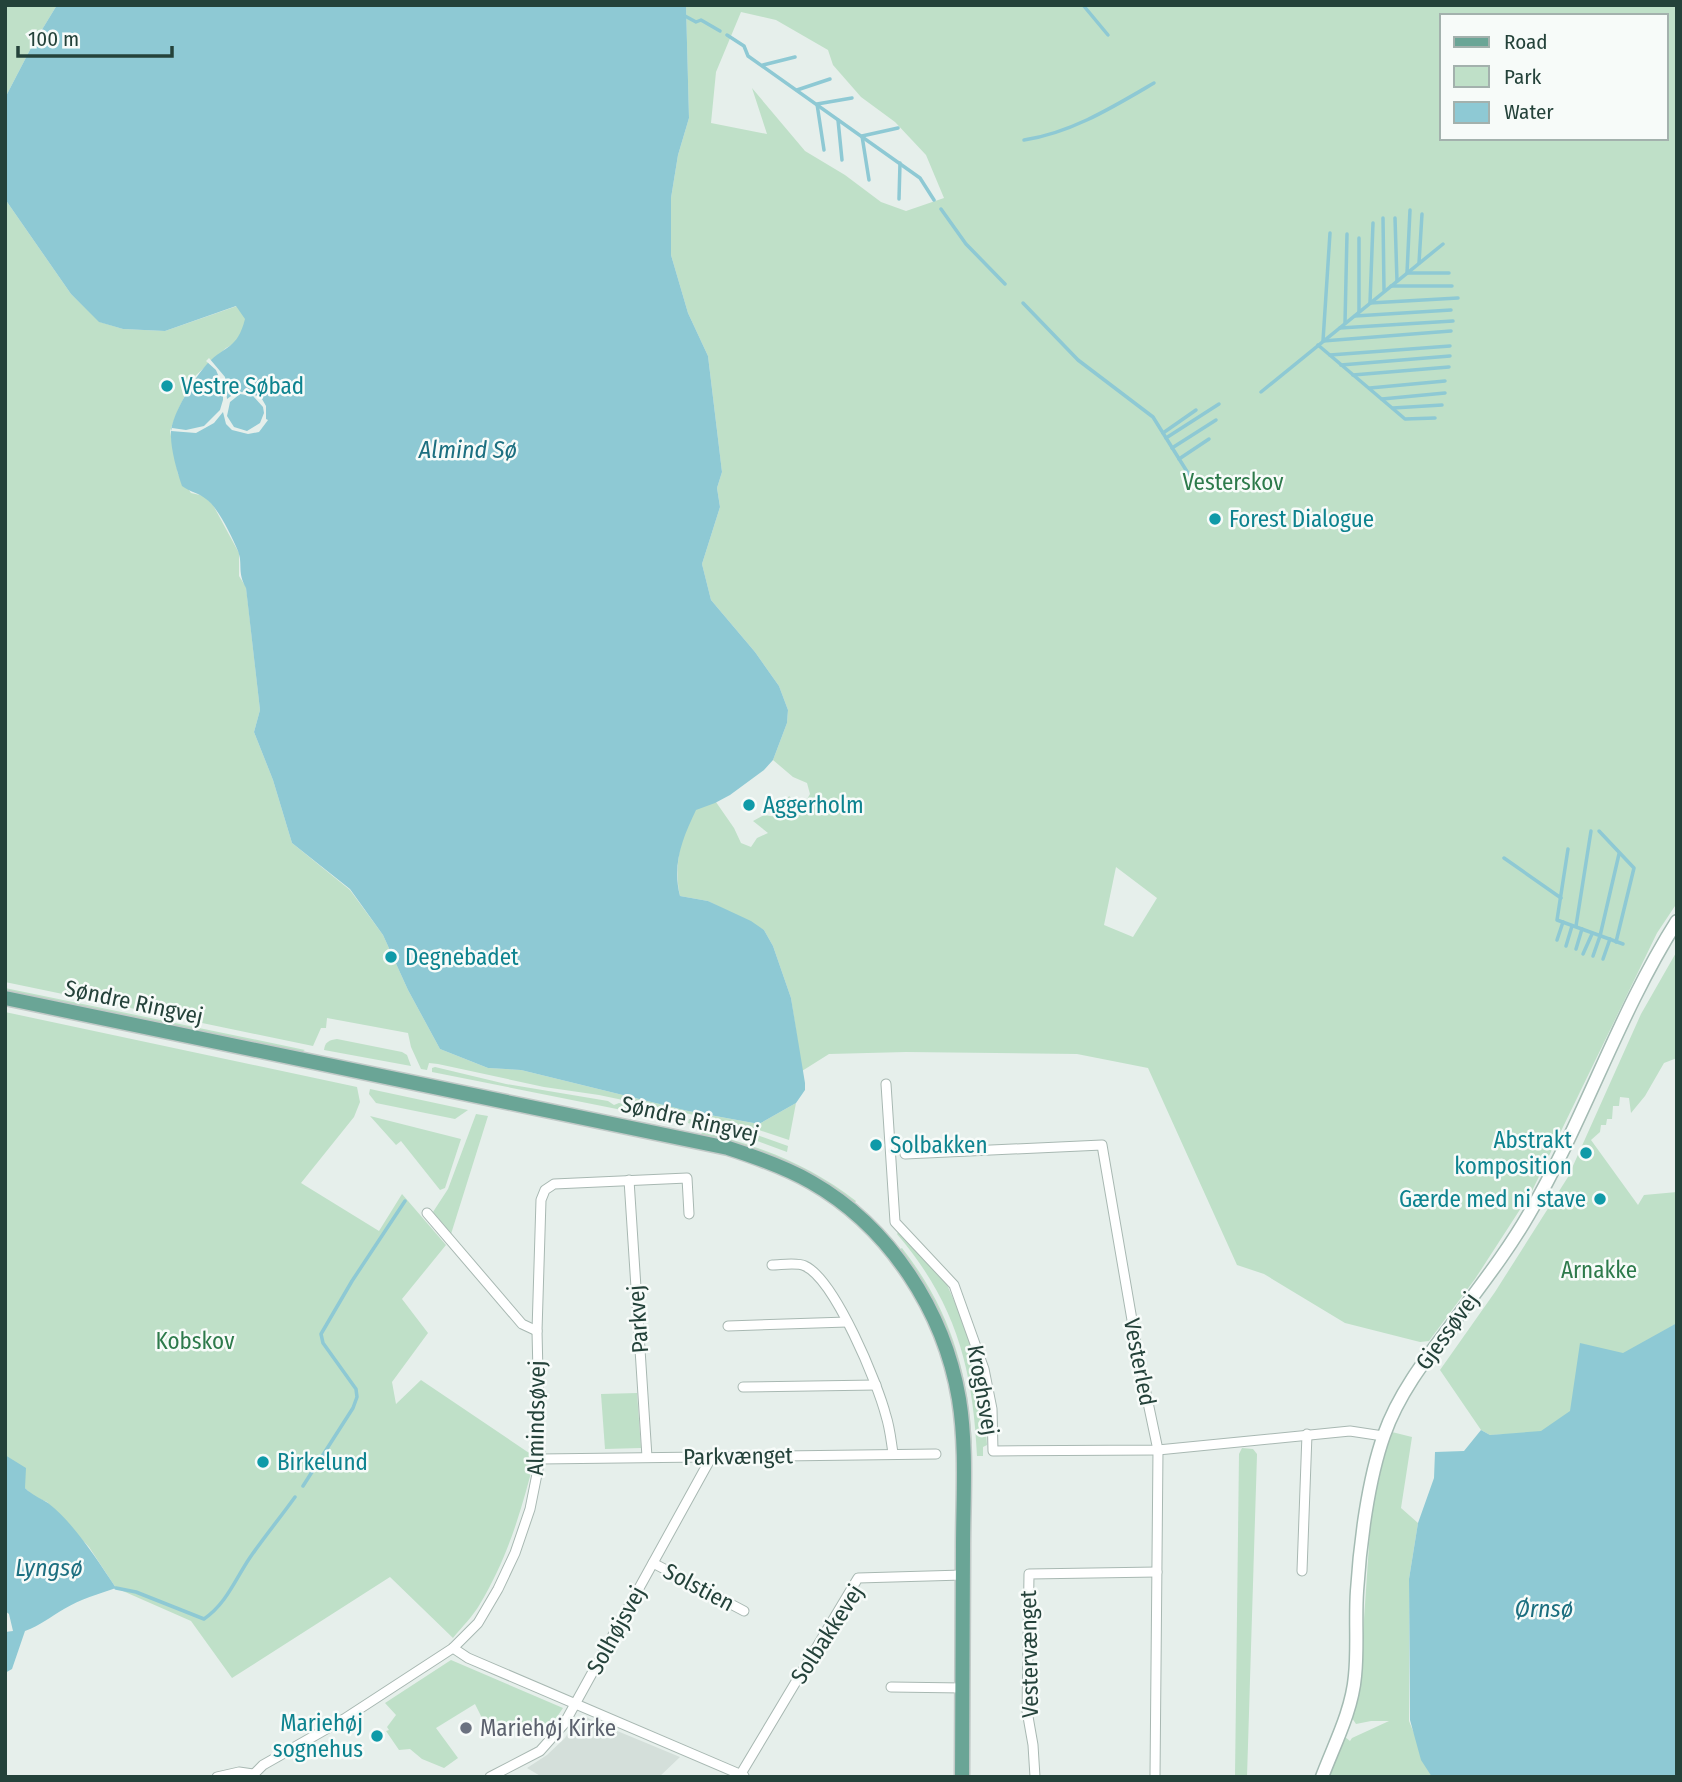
<svg xmlns="http://www.w3.org/2000/svg" width="1682" height="1782" font-family="'Fira Sans Condensed',sans-serif">
  <style>
    .built { fill: #d4dfda }
    .green { fill: #bfe0c8; fill-rule: evenodd }
    .water { fill: #8ec9d4 }
    .pier { fill: #e6efeb; fill-rule: evenodd }
    .lines { fill: none; stroke-linecap: round; stroke-linejoin: round }
    .stream { stroke: #8ec9d4; stroke-width: 3.5 }
    .street-casing { stroke: #a8b8b2; stroke-width: 11 }
    .secondary-casing { stroke: #a4bbb3; stroke-width: 15 }
    .primary-casing { stroke: #c2cac8; stroke-width: 17 }
    .street { stroke: #fff; stroke-width: 9 }
    .secondary { stroke: #fff; stroke-width: 12 }
    .primary { stroke: #6aa596; stroke-width: 14 }
    .culture-dot { fill: #0f9aa8; stroke: #f7fbf9; stroke-width: 2.5 }
    .worship-dot { fill: #6b7280; stroke: #f7fbf9; stroke-width: 2.5 }
    .labels { text-anchor: middle; dominant-baseline: central; stroke-width: 5; stroke-linejoin: round; paint-order: stroke }
    .culture-label { font-size: 23px; fill: #0d838f; stroke: #f7fbf9; text-anchor: start }
    .park-label { font-size: 23px; fill: #2d7a4b; stroke: #f7fbf9 }
    .street-label { font-size: 23px; fill: #24423a; stroke: #f7fbf9 }
    .worship-label { font-size: 23px; fill: #5b616d; stroke: #f7fbf9; text-anchor: start }
    .water-label { font-size: 24px; font-style: italic; fill: #1c6f80; stroke: #f7fbf9 }
  </style>
  <rect width="100%" height="100%" fill="#e6efeb"/>
  <polygon class="built" points="584,1716 598,1723 680,1757 659,1777 542,1777 527,1768 547,1755 565,1738 577,1718"/>
  <g class="green">
    <polygon points="5,5 57,5 32,46 5,98"/>
    <path d="M686,5H1677V903L1657,933L1532,1191L1475,1279L1429,1341L1420,1342L1345,1323L1264,1274L1237,1265L1148,1068L1077,1054L906,1052L829,1054L802,1071L791,998L773,946L764,930L708,901L680,896C671,857 689,817 700,779L734,828L741,843L751,847L757,838L768,833L753,821L764,815L777,817L789,796L802,808L810,794L807,783L793,777L773,760L787,723L788,710L779,686L755,652L711,600L702,564L720,507L717,488L722,472L708,356L688,313L671,255V198L678,155L689,118ZM741,12L776,20L828,50L833,65L861,97L895,122L926,155L944,198L906,211L881,202L845,175L805,151L752,88L767,134L711,123L716,72ZM1442,16H1666V138H1442ZM1116,867L1157,898L1133,937L1104,925Z"/>
    <polygon points="5,199 71,294 100,322 123,329 165,331 237,306 277,321 226,348 194,377 178,410 170,431 178,474 191,493 204,496 213,505 239,553 239,576 246,587 260,710 254,732 273,780 292,843 350,890 383,935 408,990 440,1049 488,1068 521,1070 688,1111 759,1124 796,1103 789,1140 753,1128 699,1116 599,1095 544,1087 438,1064 429,1063 427,1070 421,1069 411,1047 408,1033 327,1018 326,1028 321,1028 313,1046 5,982"/>
    <polygon points="1677,951 1677,1058 1664,1063 1645,1096 1631,1113 1629,1098 1620,1097 1619,1106 1613,1106 1612,1119 1607,1119 1606,1125 1601,1125 1600,1132 1591,1140 1638,1205 1644,1195 1677,1192 1677,1344 1550,1432 1490,1435 1481,1430 1440,1370 1495,1292 1568,1177 1641,1014"/>
    <polygon points="5,988 272,1043 305,1050 300,1053 5,991"/>
    <path d="M5,1012L357,1087L360,1102L354,1117L301,1183L379,1231L402,1194L446,1245L402,1299L428,1333L392,1382L396,1404L421,1380L535,1457C522,1509 508,1557 480,1604C473,1616 462,1627 453,1638L390,1577L232,1678L191,1621L116,1588L89,1547L47,1502L35,1497L25,1488L5,1455Z"/>
    <path d="M337,1039L402,1052L407,1055L411,1066L324,1050C325,1042 329,1040 337,1039Z"/>
    <polygon points="435,1067 506,1084 608,1101 614,1105 619,1103 652,1111 652,1116 432,1072 432,1068"/>
    <polygon points="370,1089 468,1110 455,1119 376,1103 369,1094"/>
    <polygon points="476,1114 488,1116 451,1234 433,1212 448,1189"/>
    <polygon points="370,1116 461,1139 445,1188 440,1190 401,1141 396,1145"/>
    <polygon points="689,1119 743,1130 788,1146 787,1152 741,1135 688,1123"/>
    <path d="M702,1132C759,1145 810,1165 856,1201L854,1204C806,1166 759,1151 701,1135Z"/>
    <path d="M899,1231L944,1278L963,1321L982,1384L987,1445L983,1447V1456H977C973,1367 955,1302 897,1234Z"/>
    <path d="M902,1248C949,1308 968,1369 972,1444L968,1442L936,1307L899,1250Z"/>
    <polygon points="637,1393 641,1448 605,1449 601,1394"/>
    <polygon points="1392,1432 1412,1437 1401,1508 1418,1523 1409,1579 1409,1721 1432,1777 1329,1777 1345,1737 1350,1741 1352,1738 1389,1721 1371,1721 1356,1724 1352,1718 1360,1679 1371,1515 1387,1443"/>
    <polygon points="1242,1448 1253,1449 1257,1454 1247,1777 1235,1777 1239,1454"/>
    <polygon points="451,1660 563,1708 546,1733 534,1730 530,1720 489,1732 475,1704 436,1728 458,1758 444,1768 422,1759 410,1749 399,1750 386,1731 389,1730 387,1727 396,1715 385,1703"/>
  </g>
  <g class="water">
    <path d="M57,5H686L689,118L678,155L671,198V255L688,313L708,356L722,472L717,488L720,507L702,564L711,600L755,652L779,686L788,710L787,723L773,760L764,770L730,795L715,803L696,810C682,839 672,865 680,896L708,901L751,921L764,930L773,946L791,998L805,1083V1090L796,1103L759,1124L688,1111L521,1070L488,1068L440,1049L408,990L383,935L350,889L292,843L273,780L254,732L260,710L246,588C237,572 243,564 238,551C232,537 218,507 206,499C199,493 190,492 182,486C177,472 170,447 171,432C172,414 195,377 207,364C226,344 237,350 245,319L236,306L165,331L123,329L99,322L71,294L5,199V98L32,46Z"/>
    <polygon points="1677,1323 1677,1777 1432,1777 1421,1760 1410,1720 1409,1579 1418,1523 1434,1478 1435,1452 1464,1451 1481,1430 1490,1435 1541,1431 1570,1411 1580,1343 1623,1353"/>
    <path d="M5,1455L26,1468L25,1488C32,1495 40,1498 48,1503C74,1523 98,1561 116,1588C98,1594 81,1599 64,1609C50,1617 41,1625 25,1631L12,1669L5,1673V1632L13,1631L9,1614L5,1611Z"/>
  </g>
  <path class="pier" d="M209,358L225,377L227,399L235,393L248,391L262,399L266,406V419L268,420L259,432L248,434L232,430L226,424L223,412L214,423L196,433L171,431L172,428L186,430L204,426L220,410L223,400V387L216,370L206,361ZM240,394L253,396L263,407L264,413L260,423L247,431L234,427L227,416L230,402Z"/>
  <g class="lines">
    <g class="stream">
      <polyline points="1083,5 1108,35"/>
      <polyline points="685,16 696,22 701,20 720,31"/>
      <polyline points="727,35 744,46 748,56 920,178 934,200"/>
      <polyline points="763,65 795,57"/>
      <polyline points="797,90 830,79"/>
      <polyline points="838,120 842,160"/>
      <path d="M1024,140C1071,133 1113,107 1154,83"/>
      <polyline points="824,150 817,104 852,98"/>
      <polyline points="869,180 862,136 898,128"/>
      <polyline points="899,199 900,163"/>
      <polyline points="941,209 966,244 1005,284"/>
      <polyline points="1410,210 1407,273 1449,273"/>
      <polyline points="1383,218 1384,290"/>
      <polyline points="1395,218 1397,281"/>
      <polyline points="1373,223 1370,303 1458,298"/>
      <polyline points="1330,233 1323,341 1451,331"/>
      <polyline points="1419,263 1422,214"/>
      <polyline points="1391,286 1452,286"/>
      <polyline points="1023,303 1078,360 1153,417 1196,486"/>
      <polyline points="1359,312 1359,238"/>
      <polyline points="1355,316 1451,310"/>
      <polyline points="1345,323 1347,234"/>
      <polyline points="1340,328 1453,321"/>
      <polyline points="1318,345 1405,419 1435,418"/>
      <polyline points="1330,355 1450,346"/>
      <polyline points="1341,365 1450,356"/>
      <polyline points="1353,375 1449,367"/>
      <polyline points="1370,388 1445,381"/>
      <polyline points="1261,392 1443,244"/>
      <polyline points="1382,399 1445,393"/>
      <polyline points="1393,408 1442,405"/>
      <polyline points="1163,433 1196,410"/>
      <polyline points="1166,438 1219,404"/>
      <polyline points="1172,448 1216,420"/>
      <polyline points="1179,459 1209,439"/>
      <polyline points="1599,831 1634,868 1616,942"/>
      <polyline points="1568,849 1557,920 1623,944"/>
      <polyline points="1504,858 1561,898"/>
      <polyline points="1576,926 1591,831"/>
      <polyline points="1557,940 1563,922"/>
      <polyline points="1566,946 1572,926"/>
      <polyline points="1576,949 1582,929"/>
      <polyline points="1583,954 1592,934"/>
      <polyline points="1593,956 1600,936 1619,854"/>
      <polyline points="1603,959 1610,939"/>
      <polyline points="303,1486 353,1408 357,1397 356,1389 323,1343 321,1334 352,1281 405,1201"/>
      <path d="M116,1588L136,1592L204,1619C226,1604 235,1580 249,1559C264,1537 280,1518 295,1497"/>
    </g>
    <g class="street-casing">
      <g id="street">
        <polyline points="886,1084 895,1222 954,1285 984,1369 992,1409 993,1451 1158,1450 1350,1431 1383,1436"/>
        <polyline points="905,1154 1102,1145 1138,1355 1158,1450 1155,1777"/>
        <polyline points="629,1180 647,1457"/>
        <polyline points="427,1213 522,1324 537,1331"/>
        <path d="M772,1265C781,1265 797,1262 805,1266C835,1280 878,1384 886,1416C890,1428 891,1441 893,1453"/>
        <polyline points="728,1326 847,1322"/>
        <polyline points="743,1387 876,1385"/>
        <polyline points="540,1459 936,1454"/>
        <polyline points="653,1563 744,1611"/>
        <polyline points="1302,1571 1307,1434"/>
        <polyline points="453,1648 468,1658 744,1776"/>
        <polyline points="891,1687 963,1688"/>
        <polyline points="217,1777 239,1772 253,1774"/>
        <polyline points="251,1777 263,1765 344,1719 453,1648 478,1623 498,1589 515,1553 530,1509 540,1459 537,1331 541,1200 545,1190 554,1184 687,1178 689,1214"/>
        <polyline points="490,1777 540,1751 564,1724 712,1456"/>
        <polyline points="739,1777 858,1578 963,1575"/>
        <polyline points="1035,1777 1033,1745 1027,1711 1029,1574 1157,1572"/>
      </g>
    </g>
    <g class="secondary-casing">
      <path id="secondary" d="M1322,1777C1334,1745 1352,1711 1355,1676C1358,1648 1355,1620 1357,1591C1360,1544 1368,1480 1384,1435C1398,1395 1424,1361 1450,1327C1477,1290 1506,1254 1529,1214C1585,1119 1618,1014 1677,921"/>
    </g>
    <g class="primary-casing">
      <path id="primary" d="M5,998L728,1148C756,1157 785,1167 811,1182C890,1227 944,1311 959,1399C967,1448 963,1499 963,1548C963,1624 962,1701 962,1777"/>
    </g>
    <use href="#street" class="street"/>
    <use href="#secondary" class="secondary"/>
    <use href="#primary" class="primary"/>
  </g>
  <g class="culture-dot">
    <circle cx="167" cy="386" r="7"/>
    <circle cx="1215" cy="519" r="7"/>
    <circle cx="749" cy="805" r="7"/>
    <circle cx="391" cy="957" r="7"/>
    <circle cx="876" cy="1145" r="7"/>
    <circle cx="1586" cy="1153" r="7"/>
    <circle cx="1600" cy="1199" r="7"/>
    <circle cx="263" cy="1462" r="7"/>
    <circle cx="377" cy="1736" r="7"/>
  </g>
  <circle class="worship-dot" cx="466" cy="1728" r="7"/>
  <g class="labels">
    <g class="culture-label">
      <text x="181" y="386">Vestre Søbad</text>
      <text x="1229" y="519">Forest Dialogue</text>
      <text x="763" y="805">Aggerholm</text>
      <text x="405" y="957">Degnebadet</text>
      <text x="1572" y="1140" text-anchor="end">Abstrakt<tspan x="1572" dy="26">komposition</tspan></text>
      <text x="890" y="1145">Solbakken</text>
      <text x="1586" y="1199" text-anchor="end">Gærde med ni stave</text>
      <text x="277" y="1462">Birkelund</text>
      <text x="363" y="1723" text-anchor="end">Mariehøj<tspan x="363" dy="26">sognehus</tspan></text>
    </g>
    <g class="park-label">
      <text x="1233" y="482">Vesterskov</text>
      <text x="1599" y="1270">Arnakke</text>
      <text x="195" y="1341">Kobskov</text>
    </g>
    <g class="street-label">
      <text transform="translate(134 1002) rotate(12)">Søndre Ringvej</text>
      <text transform="translate(690 1119) rotate(13)">Søndre Ringvej</text>
      <text transform="translate(638 1319) rotate(-94)">Parkvej</text>
      <text transform="translate(1447 1331) rotate(-54)">Gjessøvej</text>
      <text transform="translate(1140 1362) rotate(79)">Vesterled</text>
      <text transform="translate(983 1390) rotate(80)">Kroghsvej</text>
      <text transform="translate(536 1418) rotate(-89)">Almindsøvej</text>
      <text transform="translate(738 1456) rotate(-1)">Parkvænget</text>
      <text transform="translate(699 1587) rotate(28)">Solstien</text>
      <text transform="translate(616 1630) rotate(-61)">Solhøjsvej</text>
      <text transform="translate(827 1634) rotate(-57)">Solbakkevej</text>
      <text transform="translate(1029 1654) rotate(-91)">Vestervænget</text>
    </g>
    <g class="worship-label">
      <text x="480" y="1728">Mariehøj Kirke</text>
    </g>
    <g class="water-label">
      <text x="468" y="450">Almind Sø</text>
      <text x="49" y="1568">Lyngsø</text>
      <text x="1544" y="1609">Ørnsø</text>
    </g>
  </g>
  <rect width="1682" height="1782" fill="none" stroke="#24423a" stroke-width="14"/>
  <rect x="1440" y="14" width="228" height="126" fill="#f7fbf9" stroke="#a3b1ad" stroke-width="2"/>
  <rect x="1454" y="37" width="35" height="10" fill="#6aa596" stroke="#a3b1ad" stroke-width="2"/>
  <text x="1504" y="49" font-size="21" fill="#24423a">Road</text>
  <rect x="1454" y="66" width="35" height="21" fill="#bfe0c8" stroke="#a3b1ad" stroke-width="2"/>
  <text x="1504" y="84" font-size="21" fill="#24423a">Park</text>
  <rect x="1454" y="102" width="35" height="21" fill="#8ec9d4" stroke="#a3b1ad" stroke-width="2"/>
  <text x="1504" y="119" font-size="21" fill="#24423a">Water</text>
  <path d="M18 46v10h154v-10" fill="none" stroke="#24423a" stroke-width="3.5"/>
  <text x="28" y="46" font-size="21" fill="#24423a" stroke="#f7fbf9" stroke-width="5" paint-order="stroke">100 m</text>
</svg>
